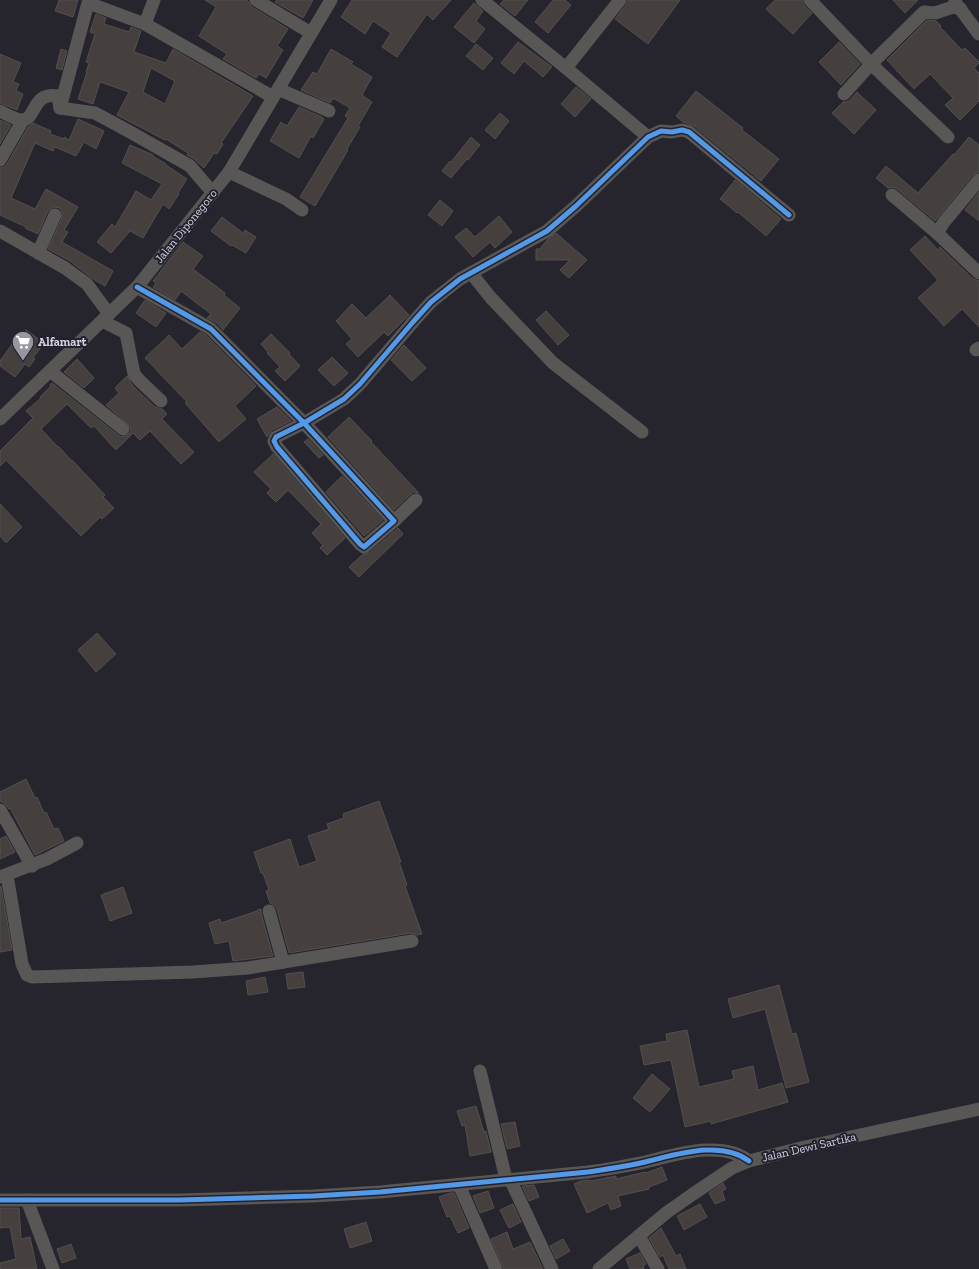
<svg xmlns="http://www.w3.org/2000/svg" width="979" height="1269" font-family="'Zilla Slab',serif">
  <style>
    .building { fill: #45403e; stroke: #524f50; fill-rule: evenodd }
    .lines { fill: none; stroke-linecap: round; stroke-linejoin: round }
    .minor { stroke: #585756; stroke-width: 13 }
    .cycleway-casing { stroke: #24212f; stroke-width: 8 }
    .cycleway { stroke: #5399e6; stroke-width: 5 }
    .labels { text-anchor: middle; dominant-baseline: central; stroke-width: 4; stroke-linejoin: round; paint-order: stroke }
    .street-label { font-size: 12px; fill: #d6d4de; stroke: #24212f }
    .poi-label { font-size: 12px; font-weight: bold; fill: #d6d4de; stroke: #24212f; text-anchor: start }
  </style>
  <rect width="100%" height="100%" fill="#26242c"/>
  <g class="building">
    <polygon points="59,0 78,0 73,17 55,11"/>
    <polygon points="205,0 247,0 252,7 288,29 277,46 283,50 266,78 259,74 256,78 223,59 227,54 199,36 216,7"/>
    <polygon points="277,0 313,0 303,18 275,2"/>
    <polygon points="352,0 451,0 433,20 427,14 397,57 382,47 391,33 373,21 365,34 341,17"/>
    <polygon points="504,0 528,0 515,16 500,4"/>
    <polygon points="553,0 565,0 571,5 548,33 535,22"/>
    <polygon points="628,0 680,0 648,44 615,19 626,5"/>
    <polygon points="775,0 802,0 804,5 812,13 793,34 766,9"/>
    <polygon points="893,0 918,0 905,13"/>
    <polygon points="474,3 483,11 476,21 485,29 474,43 454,27"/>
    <path d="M96,14L106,18L104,24L129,32L131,27L141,31L134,52L166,63L173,49L253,96L221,143L223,144L217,154L214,153L204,168L194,159L187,155L188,153L166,139L165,140L117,115L129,92L100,82L93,104L78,99L87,72H86L89,63L86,62L95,34L90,32ZM151,68L175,81L165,104L143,92Z"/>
    <polygon points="927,20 936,21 941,26 940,27 962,50 965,48 979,62 979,63 974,68 979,73 979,101 960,120 945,105 953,98 930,74 914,89 887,60"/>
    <polygon points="518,42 552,67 543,77 524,61 514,74 501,63"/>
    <polygon points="839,42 860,64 841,85 819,62"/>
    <polygon points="476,44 493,58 483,70 466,56"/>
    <polygon points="61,49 67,51 62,70 56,68"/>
    <polygon points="331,49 353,62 351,64 372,77 362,95 372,102 358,126 360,127 347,149 348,150 315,206 300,197 348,118 345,116 350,108 333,98 330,103 301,90 313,72 317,74"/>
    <polygon points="0,54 21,63 13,82 19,84 16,91 23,94 17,110 0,103"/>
    <polygon points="576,87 591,99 575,117 561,104"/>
    <polygon points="696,91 743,128 742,130 779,159 761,181 694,126 683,122 676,116"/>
    <polygon points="857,92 876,110 854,134 832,113 843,102 846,102 850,100"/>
    <polygon points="299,107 322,117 324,119 313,138 311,136 299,158 270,141 281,122 287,126"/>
    <polygon points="500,113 509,121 495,139 485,130"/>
    <polygon points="78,119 104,131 96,149 84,142 76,156 55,147 53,151 35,143 11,198 35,209 46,189 78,207 64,230 68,232 62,242 113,271 105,286 93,279 70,261 48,249 62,218 62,211 59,208 54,207 48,211 38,234 25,228 26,227 0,215 0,168 4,167 7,164 28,127 33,123 51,131 50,134 64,139 64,137 69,140"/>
    <polygon points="0,120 11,125 0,144"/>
    <polygon points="471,137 480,145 468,160 467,159 451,178 442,171 450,161 451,162"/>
    <polygon points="969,137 979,145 979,172 973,175 935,221 897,189 893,187 888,188 876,178 886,166 918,193 953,154 954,155"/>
    <polygon points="130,145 153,155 153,156 166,164 166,165 187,179 178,193 179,194 169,209 163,204 143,238 130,231 111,253 97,242 112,224 115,227 136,191 151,200 162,184 122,163"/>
    <polygon points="735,180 781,219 766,236 738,212 737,213 720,199"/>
    <polygon points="979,192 979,221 965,210"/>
    <polygon points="440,200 453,211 442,226 428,215"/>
    <polygon points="499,216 512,232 495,248 490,242 473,257 455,237 466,228 475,237"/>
    <polygon points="222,217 243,233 245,230 256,237 246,253 232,245 231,246 211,231"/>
    <polygon points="556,233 587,260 569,278 560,270 570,260 536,260 536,249 540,249 547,240"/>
    <polygon points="925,236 938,250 940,247 973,279 979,281 979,327 962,309 944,326 918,298 938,280 910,250"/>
    <polygon points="183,242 203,256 193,269 225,293 224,295 240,308 223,330 217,323 207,318 211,314 181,291 175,300 153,287 156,283 153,281"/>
    <polygon points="390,295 409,315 388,336 384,332 358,357 346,344 352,339 336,321 352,304 366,318"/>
    <polygon points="145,300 166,313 156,327 136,313"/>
    <polygon points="546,311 569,335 558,345 536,320"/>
    <polygon points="26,330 44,343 33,358 35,359 29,367 25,364 15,377 0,366 0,361 13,343 15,345"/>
    <polygon points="200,332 206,335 256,386 235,406 246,419 219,442 185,403 187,402 145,358 169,335 182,349"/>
    <polygon points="271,334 290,353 289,354 300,366 285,381 275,371 280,367 267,353 268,352 261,344"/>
    <polygon points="404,345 426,368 412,381 391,360"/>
    <polygon points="332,357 348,373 334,386 318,370"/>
    <polygon points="77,359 94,378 84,388 64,372"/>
    <polygon points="127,376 133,386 155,407 162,409 167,414 162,419 194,452 181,464 150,431 140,440 133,433 116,450 94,426 91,428 67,404 41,429 58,447 58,446 72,461 72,460 105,495 103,497 114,508 102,519 100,517 81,536 6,460 0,466 0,451 33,418 26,411 41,398 40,397 51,386 50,385 52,383 118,435 122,437 126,436 131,431 130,426 106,405 119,393 115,388"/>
    <polygon points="277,407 291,421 272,430 267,437 257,419"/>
    <polygon points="349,417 372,441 371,442 419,493 414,492 411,494 394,510 328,437"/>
    <polygon points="308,439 323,455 319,458 304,442"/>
    <polygon points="273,454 345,538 327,555 320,548 323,545 312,533 321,524 288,490 276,502 267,493 271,489 254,472"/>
    <polygon points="342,476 383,520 364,536 326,492"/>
    <polygon points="0,504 22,527 6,543 0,536"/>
    <polygon points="398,528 403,534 359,577 349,567 362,555 369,553"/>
    <polygon points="97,633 116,654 96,672 78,650"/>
    <polygon points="26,779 35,798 37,797 44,813 46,812 54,829 58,828 64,841 35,855 10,808 9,809 4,803 0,801 0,792"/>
    <polygon points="379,801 401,862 399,862 407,885 405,886 422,934 417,935 411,933 289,953 277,909 274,905 270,903 266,891 269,890 263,873 261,873 254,852 290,839 299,867 317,861 308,836 329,829 327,824 344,818 343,814"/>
    <polygon points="6,836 15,852 0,859 0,839"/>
    <polygon points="1,886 12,950 0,952 0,887"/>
    <polygon points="123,887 132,913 110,921 101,895"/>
    <polygon points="261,909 261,913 273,956 233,961 229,941 215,944 209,923 220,919 221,923 257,911 257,910"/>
    <polygon points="303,972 305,987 288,989 286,974"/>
    <polygon points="265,977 268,992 248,995 246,981"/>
    <polygon points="779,985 792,1034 796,1033 809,1082 786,1088 765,1009 733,1018 728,999"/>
    <polygon points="687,1030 699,1087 734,1079 732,1071 753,1066 758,1090 782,1083 788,1102 711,1124 711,1121 685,1127 671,1060 644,1065 640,1046 667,1041 666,1034"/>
    <polygon points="652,1074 670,1089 650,1112 633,1098"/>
    <polygon points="476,1106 484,1132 486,1131 491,1152 470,1156 465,1125 462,1126 457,1111"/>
    <polygon points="515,1122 520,1146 507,1149 501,1124"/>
    <polygon points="662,1167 667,1180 649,1187 649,1189 618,1196 621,1206 611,1210 608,1203 587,1213 574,1184 581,1181 590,1180 591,1181 616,1176 616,1179 645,1172 646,1173"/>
    <polygon points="723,1183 726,1189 722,1191 725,1200 715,1204 709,1193"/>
    <polygon points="534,1185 539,1197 529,1201 522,1186"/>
    <polygon points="488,1191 494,1208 480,1213 473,1196"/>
    <polygon points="450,1193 454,1193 469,1228 458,1233 450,1216 447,1217 439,1197"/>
    <polygon points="513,1204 521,1222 509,1228 500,1210"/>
    <polygon points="700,1204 707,1217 684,1230 677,1216"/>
    <polygon points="0,1208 19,1208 21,1239 30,1237 37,1269 0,1269 0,1263 16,1259 10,1227 0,1228"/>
    <polygon points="366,1222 372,1241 350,1248 344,1229"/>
    <polygon points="661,1228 676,1256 680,1254 686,1269 669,1269 663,1255 660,1257 649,1238"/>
    <polygon points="507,1232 513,1249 530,1242 543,1269 504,1269 491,1239"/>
    <polygon points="563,1239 570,1251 556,1259 550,1246"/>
    <polygon points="71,1244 76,1258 62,1263 57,1249"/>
    <polygon points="640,1253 646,1264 643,1266 644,1269 630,1269 626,1259"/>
  </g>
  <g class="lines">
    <g class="minor">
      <polyline points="256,0 311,33"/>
      <polyline points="482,0 566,68 648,137"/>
      <polyline points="810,0 871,64 948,137"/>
      <polyline points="955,2 979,34"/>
      <polyline points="145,24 154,0"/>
      <polyline points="566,68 620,0"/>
      <polyline points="278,89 329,111"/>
      <polyline points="844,94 871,64 924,12 935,13 953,7 961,9"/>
      <polyline points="60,108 88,3 145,24 273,97"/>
      <path d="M0,111C6,114 14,119 21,120C37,121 31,91 58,96L60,108L95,113L132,133L190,166L213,193"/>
      <polyline points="0,160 23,120"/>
      <polyline points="229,172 286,199 302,210"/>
      <polyline points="892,195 937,233 979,273"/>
      <polyline points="0,231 65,268 87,284 109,314"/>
      <polyline points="937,233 944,222 979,180"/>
      <polyline points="38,253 55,215"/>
      <polyline points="471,273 491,298 553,363 642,432"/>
      <polyline points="137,287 211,329 304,423 394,521 364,547 360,544 277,447 274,441 276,437 304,423 344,399 360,384 413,322 431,302 460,279 547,231 576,206 648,137 661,131 672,132 682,130 689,132 789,215"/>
      <polyline points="102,321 126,333 134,374 139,380 161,401"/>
      <polyline points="976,350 979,348"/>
      <polyline points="50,371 123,429"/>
      <polyline points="0,419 137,287 229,172 331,0"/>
      <polyline points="394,521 416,500"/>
      <polyline points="0,810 32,866"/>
      <polyline points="7,875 22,964 27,975 32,977 193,972 248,968 412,941"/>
      <polyline points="0,877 47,859 77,843"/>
      <polyline points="269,911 283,962"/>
      <polyline points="480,1071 506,1179"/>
      <polyline points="510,1179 552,1269"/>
      <polyline points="459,1185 496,1269"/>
      <path d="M0,1200H180L313,1196L380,1192L588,1172C608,1169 629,1166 649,1161C678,1154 722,1140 749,1161"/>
      <polyline points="27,1200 53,1269"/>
      <polyline points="639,1236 658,1269"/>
      <polyline points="599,1269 666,1213 693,1194 732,1168 749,1161 805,1147 979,1109"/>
    </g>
    <g class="cycleway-casing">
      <g id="cycleway">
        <polyline points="137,287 211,329 304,423 394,521 364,547 360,544 277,447 274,441 276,437 304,423 344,399 360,384 413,322 431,302 460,279 547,231 576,206 648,137 661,131 672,132 682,130 689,132 789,215"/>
        <path d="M0,1200H180L313,1196L380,1192L588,1172C608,1169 629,1166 649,1161C678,1154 722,1140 749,1161"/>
      </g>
    </g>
    <use href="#cycleway" class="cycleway"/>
  </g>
  <defs>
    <g id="supermarket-pin" transform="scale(1.15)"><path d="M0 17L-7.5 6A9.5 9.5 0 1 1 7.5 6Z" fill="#9896a0" stroke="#24212f"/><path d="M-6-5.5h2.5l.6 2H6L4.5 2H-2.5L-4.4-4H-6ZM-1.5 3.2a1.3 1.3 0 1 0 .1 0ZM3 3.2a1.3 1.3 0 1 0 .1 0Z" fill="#fff"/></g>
  </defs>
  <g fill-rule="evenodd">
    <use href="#supermarket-pin" x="23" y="342"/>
  </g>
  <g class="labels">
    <g class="street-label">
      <text transform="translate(186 226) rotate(-51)">Jalan Diponegoro</text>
      <text transform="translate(809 1147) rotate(-13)">Jalan Dewi Sartika</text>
    </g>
    <g class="poi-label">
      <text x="38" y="342">Alfamart</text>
    </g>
  </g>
</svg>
